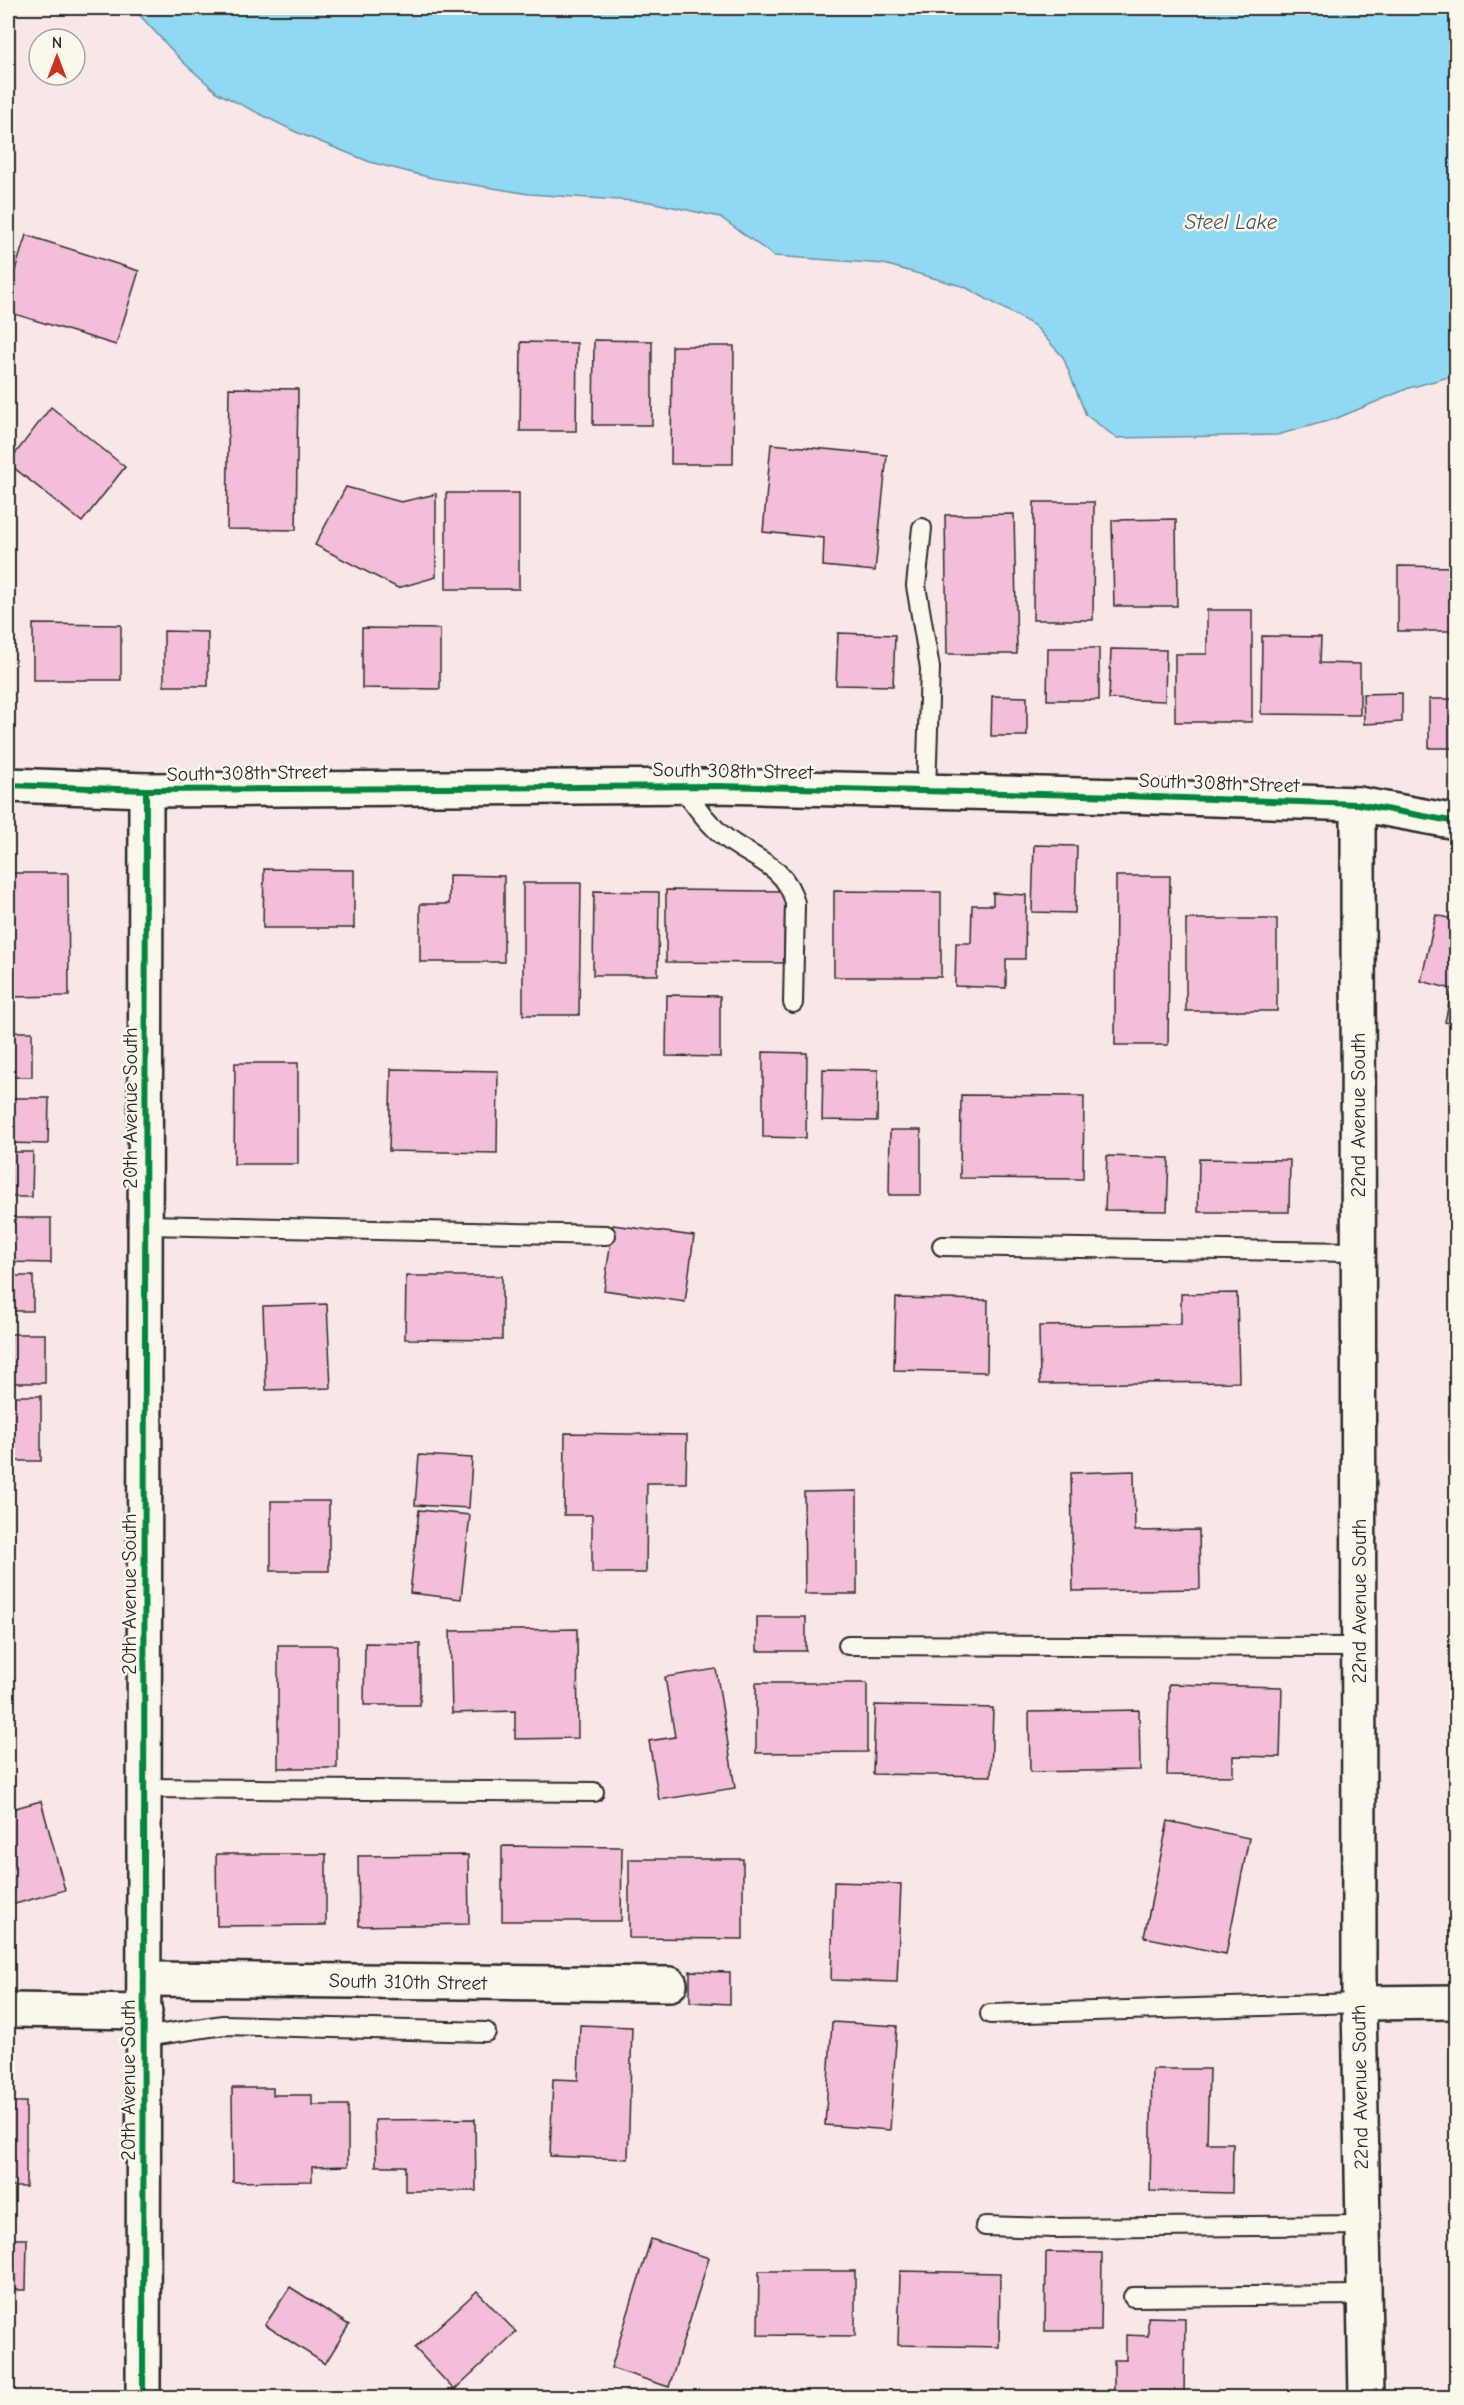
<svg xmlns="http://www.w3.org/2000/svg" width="1464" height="2405" font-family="'Comic Neue',sans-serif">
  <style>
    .water { fill: #91d8f3; stroke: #6893a3; stroke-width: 1.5 }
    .building { fill: #f3bed8; stroke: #2b2b2b; stroke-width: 1.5 }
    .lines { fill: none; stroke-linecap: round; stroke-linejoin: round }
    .service-casing { stroke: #2b2b2b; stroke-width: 22 }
    .minor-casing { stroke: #2b2b2b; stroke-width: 38 }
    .tertiary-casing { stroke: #2b2b2b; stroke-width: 38 }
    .service { stroke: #fbf7ec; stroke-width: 18 }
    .minor { stroke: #fbf7ec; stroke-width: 33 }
    .tertiary { stroke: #fbf7ec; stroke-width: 33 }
    .cycleway-casing { stroke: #fbf7ec; stroke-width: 10 }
    .cycleway { stroke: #00873e; stroke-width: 6 }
    .labels { text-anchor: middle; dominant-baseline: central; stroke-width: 5; stroke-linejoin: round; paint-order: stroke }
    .street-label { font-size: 20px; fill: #2b2b2b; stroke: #fbf7ec }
    .water-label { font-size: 21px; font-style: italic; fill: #44565d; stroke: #fbf7ec }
  </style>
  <rect width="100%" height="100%" fill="#f9e6e6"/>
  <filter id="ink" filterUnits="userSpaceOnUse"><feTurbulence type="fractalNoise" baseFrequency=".0167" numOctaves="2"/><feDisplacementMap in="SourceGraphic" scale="12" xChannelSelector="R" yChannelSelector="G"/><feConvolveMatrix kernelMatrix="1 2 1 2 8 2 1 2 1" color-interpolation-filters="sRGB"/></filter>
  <g filter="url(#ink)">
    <polygon class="water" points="133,8 1456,8 1456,375 1409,388 1335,419 1277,435 1117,438 1086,415 1063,357 1035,326 965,287 884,264 774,256 720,217 650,202 529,194 432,178 370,162 296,132 218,93 183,62"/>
    <g class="building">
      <polygon points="26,235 139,271 116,345 8,312 8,293"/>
      <polygon points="594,340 652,341 652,425 593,425"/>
      <polygon points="521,342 577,343 576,431 520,431"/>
      <polygon points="672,346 734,346 733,464 671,464"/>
      <polygon points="229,388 298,389 296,530 227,529"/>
      <polygon points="51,407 125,467 82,522 8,463"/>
      <polygon points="771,444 887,455 875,571 823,566 824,538 763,532"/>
      <polygon points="346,487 401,502 436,494 436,577 398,588 315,545"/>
      <rect x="446" y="493" width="73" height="96"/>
      <polygon points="1034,502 1094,502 1093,620 1033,620"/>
      <polygon points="1014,514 1017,654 947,654 945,515"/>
      <polygon points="1176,519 1177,606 1114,606 1112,520"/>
      <polygon points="1398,566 1456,567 1456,631 1398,631"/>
      <polygon points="1207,610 1252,610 1252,722 1175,722 1175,654 1207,654"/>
      <polygon points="33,624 121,625 121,680 33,680"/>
      <polygon points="362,628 440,629 440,689 362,688"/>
      <polygon points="164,631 208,632 208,686 164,686"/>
      <polygon points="838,633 895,635 893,686 836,685"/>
      <polygon points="1262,636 1321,637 1320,663 1360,664 1360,715 1261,714"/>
      <polygon points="1048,648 1099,648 1099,700 1047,700"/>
      <polygon points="1111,649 1166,650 1165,701 1109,699"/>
      <polygon points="1402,693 1402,722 1364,724 1363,694"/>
      <polygon points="992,696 1027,697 1027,736 991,736"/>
      <rect x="1429" y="699" width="27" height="49"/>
      <polygon points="1034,845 1077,846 1075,913 1032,912"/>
      <polygon points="264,869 354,870 354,928 263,928"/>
      <polygon points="8,873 68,873 69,996 8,997"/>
      <polygon points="449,875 504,876 504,962 420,962 420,904 449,904"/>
      <polygon points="1116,876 1170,876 1168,1045 1115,1045"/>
      <polygon points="523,883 581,883 579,1015 523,1015"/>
      <polygon points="666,890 785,891 784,963 666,962"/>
      <polygon points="594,891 659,892 658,975 593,975"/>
      <polygon points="834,891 941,892 941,977 834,977"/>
      <polygon points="993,893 1026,895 1025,959 1006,959 1006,988 955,986 956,943 971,943 972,905 993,905"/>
      <polygon points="1436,915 1456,920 1456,1025 1445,1022 1452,989 1421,981"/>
      <rect x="1186" y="919" width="91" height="92"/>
      <polygon points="667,995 720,996 720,1057 666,1056"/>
      <rect x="8" y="1032" width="24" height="45"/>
      <polygon points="763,1052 807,1053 806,1138 763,1137"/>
      <polygon points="235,1063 298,1063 298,1164 234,1164"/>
      <polygon points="391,1069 498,1071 497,1153 389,1151"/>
      <polygon points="823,1069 878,1070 877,1121 822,1120"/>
      <polygon points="961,1095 1084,1096 1083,1179 960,1178"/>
      <polygon points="8,1098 49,1098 48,1144 8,1143"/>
      <polygon points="890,1130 921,1130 921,1195 889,1195"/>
      <polygon points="8,1152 33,1152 32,1197 8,1197"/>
      <polygon points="1107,1156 1169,1158 1167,1211 1105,1210"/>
      <polygon points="1199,1159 1290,1160 1289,1212 1198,1212"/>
      <polygon points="8,1218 51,1218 51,1263 8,1262"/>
      <polygon points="613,1225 694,1236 685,1302 604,1290"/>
      <rect x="8" y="1276" width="25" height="35"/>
      <polygon points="406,1276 502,1276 502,1340 405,1339"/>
      <polygon points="1237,1293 1239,1382 1040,1384 1039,1326 1181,1324 1181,1294"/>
      <polygon points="896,1298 988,1300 987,1372 894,1370"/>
      <polygon points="327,1304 331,1388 266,1390 263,1306"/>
      <rect x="8" y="1334" width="37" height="49"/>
      <rect x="8" y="1396" width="33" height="65"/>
      <polygon points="565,1433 687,1435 686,1483 647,1483 646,1573 592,1573 592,1515 564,1515"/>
      <polygon points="419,1455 472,1458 469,1508 415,1505"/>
      <polygon points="1134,1471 1135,1531 1199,1530 1200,1589 1073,1591 1071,1473"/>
      <polygon points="857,1491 857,1594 805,1594 804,1492"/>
      <rect x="271" y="1501" width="58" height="70"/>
      <polygon points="419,1510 470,1515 461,1599 410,1593"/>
      <rect x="757" y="1617" width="49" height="34"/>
      <polygon points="577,1629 578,1738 515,1739 515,1711 452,1713 450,1631"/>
      <polygon points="365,1643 420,1644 420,1705 364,1705"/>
      <rect x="278" y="1645" width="59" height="123"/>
      <polygon points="716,1669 735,1788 659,1800 649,1741 675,1737 665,1677"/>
      <polygon points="756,1683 867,1683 867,1752 756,1753"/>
      <polygon points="1169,1684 1282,1687 1280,1757 1233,1756 1233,1776 1167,1775"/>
      <polygon points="875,1705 993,1708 991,1776 873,1774"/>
      <polygon points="1139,1710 1140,1770 1030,1772 1029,1712"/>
      <polygon points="41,1801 65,1890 8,1906 8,1810"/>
      <polygon points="1168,1821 1249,1838 1226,1954 1144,1937"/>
      <polygon points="502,1846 622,1847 621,1921 502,1921"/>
      <polygon points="216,1854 326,1854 326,1925 217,1926"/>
      <polygon points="468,1855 469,1924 359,1926 358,1856"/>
      <polygon points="629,1859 743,1859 743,1939 629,1938"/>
      <polygon points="834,1882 901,1884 897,1982 831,1980"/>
      <polygon points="690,1971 730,1972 730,2004 690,2002"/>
      <polygon points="832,2022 897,2026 890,2130 825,2125"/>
      <polygon points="580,2025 632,2027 628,2159 550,2156 553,2079 578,2080"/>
      <polygon points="1152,2069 1209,2069 1207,2143 1233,2143 1232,2193 1150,2191"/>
      <polygon points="232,2088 273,2088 273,2095 312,2095 312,2105 348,2105 348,2166 312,2167 312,2181 233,2182"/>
      <rect x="8" y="2102" width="18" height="85"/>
      <polygon points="475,2119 476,2191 405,2191 405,2166 376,2166 375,2120"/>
      <polygon points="8,2239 27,2239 26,2290 8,2290"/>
      <polygon points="651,2239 709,2258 669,2387 611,2368"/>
      <polygon points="1046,2252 1102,2253 1101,2331 1045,2331"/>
      <polygon points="759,2271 855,2271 855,2336 758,2335"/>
      <polygon points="900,2271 1000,2273 999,2347 898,2345"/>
      <polygon points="290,2287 349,2325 325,2364 265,2325"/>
      <polygon points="477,2291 516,2332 454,2390 415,2348"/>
      <polygon points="1148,2317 1185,2318 1184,2398 1114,2398 1114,2360 1126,2360 1126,2335 1148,2336"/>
    </g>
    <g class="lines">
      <g class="service-casing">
        <g id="service">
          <polyline points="922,528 916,586 930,668 926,791"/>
          <path d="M682,787C694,804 706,821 721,834C749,859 785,862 795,903L793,1003"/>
          <polyline points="146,1225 606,1235"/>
          <polyline points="942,1246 1358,1252"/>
          <polyline points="848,1645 1358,1647"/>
          <polyline points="145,1788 594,1792"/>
          <polyline points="990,2014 1359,2003"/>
          <polyline points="144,2037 223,2025 486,2032"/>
          <polyline points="985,2226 1054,2228 1363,2225"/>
          <polyline points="1133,2297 1364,2295"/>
        </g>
      </g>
      <g class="minor-casing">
        <g id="minor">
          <polyline points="1358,804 1359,2003 1366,2398"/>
          <polyline points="145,1979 670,1984"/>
          <polyline points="1359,2003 1456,2002"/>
          <polyline points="8,2010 145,2012"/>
          <polyline points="143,2398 146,790"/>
        </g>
      </g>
      <g class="tertiary-casing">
        <polyline id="tertiary" points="8,785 146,790 716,786 1124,796 1358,804 1456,822"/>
      </g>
      <use href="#service" class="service"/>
      <use href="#minor" class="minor"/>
      <use href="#tertiary" class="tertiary"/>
      <g class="cycleway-casing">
        <g id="cycleway">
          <polyline points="8,785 146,790 716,786 1124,796 1358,804 1456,822"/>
          <polyline points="143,2398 146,790"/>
        </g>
      </g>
      <use href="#cycleway" class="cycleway"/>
    </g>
  </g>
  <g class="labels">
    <g class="street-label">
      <text transform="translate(733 771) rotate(1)">South 308th Street</text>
      <text transform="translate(247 773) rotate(-1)">South 308th Street</text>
      <text transform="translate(1219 783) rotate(2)">South 308th Street</text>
      <text transform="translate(130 1108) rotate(-90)">20th Avenue South</text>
      <text transform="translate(1358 1115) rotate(-90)">22nd Avenue South</text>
      <text transform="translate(129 1594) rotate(-90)">20th Avenue South</text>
      <text transform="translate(1359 1601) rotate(-90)">22nd Avenue South</text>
      <text transform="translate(408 1982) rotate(1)">South 310th Street</text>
      <text transform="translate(128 2080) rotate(-90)">20th Avenue South</text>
      <text transform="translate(1360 2087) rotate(-91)">22nd Avenue South</text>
    </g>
    <g class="water-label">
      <text x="1231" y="222">Steel Lake</text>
    </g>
  </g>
  <rect width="1464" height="2405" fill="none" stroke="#fbf7ec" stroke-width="30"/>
  <rect x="15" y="15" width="1434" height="2375" fill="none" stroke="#2b2b2b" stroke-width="2" filter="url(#ink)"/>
  <g transform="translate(57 57)"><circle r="28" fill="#fbf7ec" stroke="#a8a59f" stroke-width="1.5"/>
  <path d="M0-4.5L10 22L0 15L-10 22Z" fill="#c8321e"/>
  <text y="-9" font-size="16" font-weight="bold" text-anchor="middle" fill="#2b2b2b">N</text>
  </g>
</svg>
